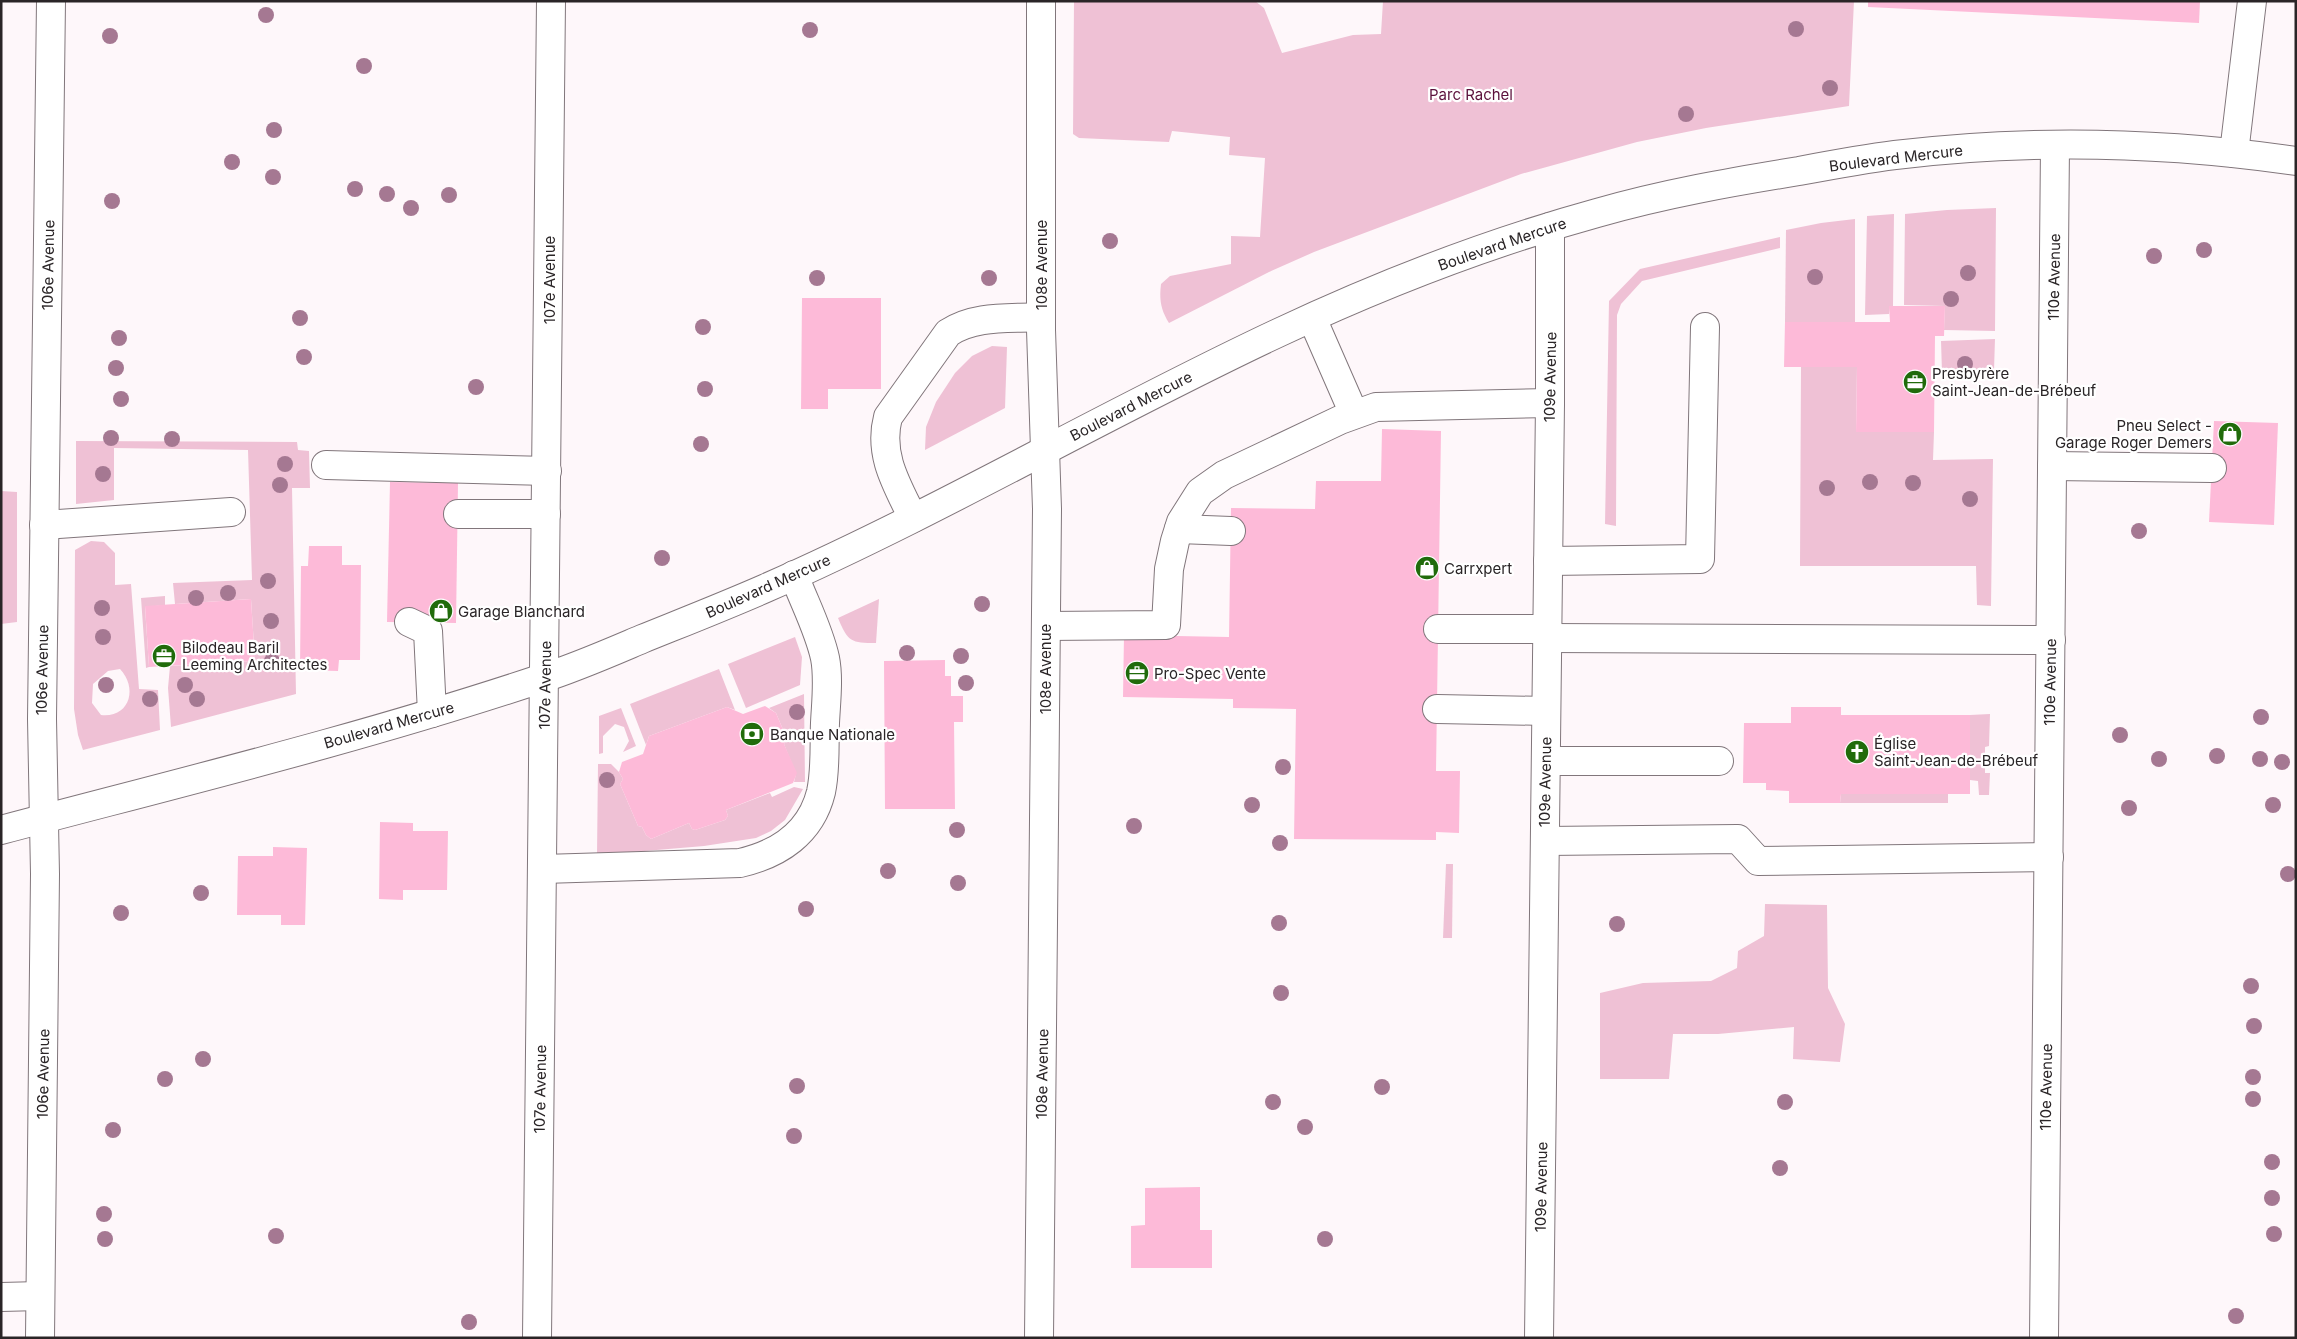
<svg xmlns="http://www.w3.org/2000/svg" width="2297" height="1339" font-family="Inter,sans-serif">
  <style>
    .green { fill: #efc1d5; fill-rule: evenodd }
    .building { fill: #fdbad8 }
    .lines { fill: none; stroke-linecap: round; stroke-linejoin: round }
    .minor-casing { stroke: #81767b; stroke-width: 30 }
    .minor { stroke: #fff; stroke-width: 28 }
    .tree { fill: #a57892 }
    .labels { text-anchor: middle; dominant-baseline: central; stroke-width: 4.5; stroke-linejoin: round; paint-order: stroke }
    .park-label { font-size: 15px; fill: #5c113c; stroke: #fff }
    .street-label { font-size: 15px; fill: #2a2527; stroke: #fff }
    .poi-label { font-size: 15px; fill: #2a2527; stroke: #fff; text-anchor: start }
  </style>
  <rect width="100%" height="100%" fill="#fef7fa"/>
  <g class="green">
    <path d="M1074,1H1255L1264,8L1282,53L1353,35L1381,34L1383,1H1854L1849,106L1706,128L1637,142L1521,174L1314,252L1269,272L1169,323C1161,310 1159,300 1161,284L1170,276L1231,264V236L1260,237L1265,158L1229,155L1230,137L1172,131L1169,142L1079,138L1073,134Z"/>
    <polygon points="1996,208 1995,331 1944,330 1945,306 1904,305 1905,214 1947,210"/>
    <polygon points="1894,214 1893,306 1890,306 1889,314 1865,315 1867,216"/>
    <polygon points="1855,219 1855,322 1785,322 1786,230 1821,223"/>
    <polygon points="1780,237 1780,248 1642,281 1621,304 1617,315 1616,526 1605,524 1609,301 1640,269"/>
    <polygon points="1995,339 1994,370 1942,372 1941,341"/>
    <polygon points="992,346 1007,347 1005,408 925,450 926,427 936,402 955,373 972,356"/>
    <polygon points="1801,367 1857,367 1856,432 1934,432 1933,460 1993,459 1991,606 1977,605 1976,566 1800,566"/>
    <polygon points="76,441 297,442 298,450 309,451 310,488 292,488 296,694 171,727 168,688 170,666 255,661 251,599 175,604 173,583 252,580 248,450 114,448 114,500 76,504"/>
    <polygon points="1,491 17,492 17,622 1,624"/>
    <path d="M91,541L104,542L115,553V585L131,584L139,689L158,690L160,730L83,750L78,735L74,709L75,550ZM120,669C138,688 130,718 101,715L92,703L93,684L108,671Z"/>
    <polygon points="165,596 165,605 145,607 149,667 146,668 141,598"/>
    <path d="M879,599L876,643C851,643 848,642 838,618Z"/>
    <polygon points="795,637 802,657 800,685 746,708 728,664"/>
    <polygon points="719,669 735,710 727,707 649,736 646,745 630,704"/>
    <polygon points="804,694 805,782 794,782 796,774 784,744 787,739 776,713 769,708"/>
    <polygon points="621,708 636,746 623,752 629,741 624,727 615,724 603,736 603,753 599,754 599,716"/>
    <polygon points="1990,714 1989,746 1985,747 1985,773 1990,773 1989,795 1979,795 1978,781 1970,780 1970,715"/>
    <polygon points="598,764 611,764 619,772 623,779 620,784 638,826 642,827 646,835 651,839 689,823 692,829 695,830 725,820 728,816 726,810 770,793 772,797 794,787 803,789 785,820 771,831 756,838 704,846 597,855"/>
    <polygon points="1841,794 1948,794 1948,803 1840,803"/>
    <polygon points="1446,864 1453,864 1452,938 1443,938"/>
    <polygon points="1765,904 1827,905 1828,988 1845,1024 1840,1062 1793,1059 1794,1027 1718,1034 1673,1034 1669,1079 1600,1079 1600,993 1643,983 1711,981 1737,968 1738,951 1764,936"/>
  </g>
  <g class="building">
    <polygon points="1868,1 2200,1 2199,23 1868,7"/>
    <polygon points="802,298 881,298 881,389 828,389 828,409 801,409"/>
    <polygon points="1889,306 1945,306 1944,336 1935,336 1934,432 1856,432 1857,367 1784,367 1785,322 1890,322"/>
    <polygon points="2214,421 2278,423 2274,525 2209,522"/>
    <polygon points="1382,429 1441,431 1436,771 1460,771 1459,833 1436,832 1436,840 1294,839 1296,709 1233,708 1233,699 1123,697 1124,635 1229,637 1231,508 1315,509 1316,481 1381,481"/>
    <polygon points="390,482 458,483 456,623 387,622"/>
    <polygon points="309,546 342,546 342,565 361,565 360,660 339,660 338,671 300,670 301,566 308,566"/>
    <polygon points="251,599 255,661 149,667 145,606"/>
    <polygon points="945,660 945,676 951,676 951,696 963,696 963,722 954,722 955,809 885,809 884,661"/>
    <polygon points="765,706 776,713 787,739 784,744 797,773 793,783 726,810 728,816 725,820 695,830 692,829 689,823 651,839 646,835 642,827 638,826 620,784 623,779 619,772 622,762 643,754 649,736 727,707 743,714"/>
    <polygon points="1791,707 1841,707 1841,715 1970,715 1970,794 1841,794 1840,803 1789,803 1789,791 1766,790 1766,783 1743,783 1744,723 1791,723"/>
    <polygon points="380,822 413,823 413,831 448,831 447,890 403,890 403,900 379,899"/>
    <polygon points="273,847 307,848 305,925 281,925 281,915 237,915 238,856 273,856"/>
    <polygon points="1200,1187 1200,1230 1212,1230 1212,1268 1131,1268 1131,1226 1145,1225 1145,1188"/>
  </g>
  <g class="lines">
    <g class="minor-casing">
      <g id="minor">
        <polyline points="2234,153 2252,1"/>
        <polyline points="1312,318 1354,414"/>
        <polyline points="326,465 547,471"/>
        <polyline points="2052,466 2212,468"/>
        <polyline points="458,514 546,514"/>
        <path d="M913,518C897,485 878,455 888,417L948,333C975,315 1009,319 1041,317"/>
        <polyline points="44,525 231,512"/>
        <polyline points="1179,529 1231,531"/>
        <polyline points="1548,561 1700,559 1705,327"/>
        <polyline points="409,622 428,631 432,713"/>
        <polyline points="1046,626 1166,625 1169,569 1175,541 1181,522 1200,492 1224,475 1340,420 1376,407 1550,403"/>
        <polyline points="1438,629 1548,629"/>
        <polyline points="1547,638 2051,640"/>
        <polyline points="1437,709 1546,711"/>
        <polyline points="1546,761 1719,761"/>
        <path d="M1,830C182,782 363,738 540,679C575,668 609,653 642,639C684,622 725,606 766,588C941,511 1105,414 1278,333C1380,285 1488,243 1597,213C1663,194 1731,182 1799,171C1831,165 1863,159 1895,155C2028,139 2164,142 2296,161"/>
        <polyline points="1545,841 1738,839 1758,861 2049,857"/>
        <path d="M543,869L740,863C779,854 811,833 821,792C826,769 824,745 825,723C826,702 829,678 825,658C819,630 804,602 794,575"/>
        <polyline points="1,1297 40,1296"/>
        <polyline points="40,1338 45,874 42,719 51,1"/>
        <polyline points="537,1338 551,1"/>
        <polyline points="1039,1338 1047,509 1041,330 1041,1"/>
        <polyline points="1539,1338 1550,403 1550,227"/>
        <polyline points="2044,1338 2055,145"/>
      </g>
    </g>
    <use href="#minor" class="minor"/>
  </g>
  <g class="tree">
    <circle cx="266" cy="15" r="8"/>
    <circle cx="1796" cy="29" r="8"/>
    <circle cx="810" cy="30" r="8"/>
    <circle cx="110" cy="36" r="8"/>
    <circle cx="364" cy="66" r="8"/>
    <circle cx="1830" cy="88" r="8"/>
    <circle cx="1686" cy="114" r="8"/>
    <circle cx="274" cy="130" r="8"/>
    <circle cx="232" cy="162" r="8"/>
    <circle cx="273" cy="177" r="8"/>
    <circle cx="355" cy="189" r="8"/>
    <circle cx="387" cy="194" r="8"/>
    <circle cx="449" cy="195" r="8"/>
    <circle cx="112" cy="201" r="8"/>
    <circle cx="411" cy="208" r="8"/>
    <circle cx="1110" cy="241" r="8"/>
    <circle cx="2204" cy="250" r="8"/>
    <circle cx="2154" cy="256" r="8"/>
    <circle cx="1968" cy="273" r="8"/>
    <circle cx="1815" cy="277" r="8"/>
    <circle cx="817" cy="278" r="8"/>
    <circle cx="989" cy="278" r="8"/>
    <circle cx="1951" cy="299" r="8"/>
    <circle cx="300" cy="318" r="8"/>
    <circle cx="703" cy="327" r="8"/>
    <circle cx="119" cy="338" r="8"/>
    <circle cx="304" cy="357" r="8"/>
    <circle cx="1965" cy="364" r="8"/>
    <circle cx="116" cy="368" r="8"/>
    <circle cx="476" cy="387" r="8"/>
    <circle cx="705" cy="389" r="8"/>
    <circle cx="121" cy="399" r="8"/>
    <circle cx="111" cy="438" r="8"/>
    <circle cx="172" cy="439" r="8"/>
    <circle cx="701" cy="444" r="8"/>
    <circle cx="285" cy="464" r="8"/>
    <circle cx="103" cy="474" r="8"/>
    <circle cx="1870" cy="482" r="8"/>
    <circle cx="1913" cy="483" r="8"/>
    <circle cx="280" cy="485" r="8"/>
    <circle cx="1827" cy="488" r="8"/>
    <circle cx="1970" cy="499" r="8"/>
    <circle cx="2139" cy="531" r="8"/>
    <circle cx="662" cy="558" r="8"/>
    <circle cx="268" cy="581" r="8"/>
    <circle cx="228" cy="593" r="8"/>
    <circle cx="196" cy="598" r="8"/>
    <circle cx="982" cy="604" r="8"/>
    <circle cx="102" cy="608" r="8"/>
    <circle cx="271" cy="621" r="8"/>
    <circle cx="103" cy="637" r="8"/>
    <circle cx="907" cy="653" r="8"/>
    <circle cx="961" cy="656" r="8"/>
    <circle cx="272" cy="661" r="8"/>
    <circle cx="966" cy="683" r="8"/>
    <circle cx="106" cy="685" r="8"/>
    <circle cx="185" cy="685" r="8"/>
    <circle cx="150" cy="699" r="8"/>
    <circle cx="197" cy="699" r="8"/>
    <circle cx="797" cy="712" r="8"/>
    <circle cx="2261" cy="717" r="8"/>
    <circle cx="2120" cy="735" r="8"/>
    <circle cx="2217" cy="756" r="8"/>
    <circle cx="2159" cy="759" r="8"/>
    <circle cx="2260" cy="759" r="8"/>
    <circle cx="2282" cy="762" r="8"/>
    <circle cx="1283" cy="767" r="8"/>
    <circle cx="607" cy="780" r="8"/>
    <circle cx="1252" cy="805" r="8"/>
    <circle cx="2273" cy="805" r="8"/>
    <circle cx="2129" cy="808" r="8"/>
    <circle cx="1134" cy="826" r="8"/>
    <circle cx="957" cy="830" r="8"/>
    <circle cx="1280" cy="843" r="8"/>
    <circle cx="888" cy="871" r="8"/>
    <circle cx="2288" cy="874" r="8"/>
    <circle cx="958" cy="883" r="8"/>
    <circle cx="201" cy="893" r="8"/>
    <circle cx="806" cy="909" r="8"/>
    <circle cx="121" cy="913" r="8"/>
    <circle cx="1279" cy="923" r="8"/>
    <circle cx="1617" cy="924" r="8"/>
    <circle cx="2251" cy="986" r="8"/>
    <circle cx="1281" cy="993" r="8"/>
    <circle cx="2254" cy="1026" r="8"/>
    <circle cx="203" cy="1059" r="8"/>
    <circle cx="2253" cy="1077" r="8"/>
    <circle cx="165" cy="1079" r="8"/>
    <circle cx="797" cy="1086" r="8"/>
    <circle cx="1382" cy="1087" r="8"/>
    <circle cx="2253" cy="1099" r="8"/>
    <circle cx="1273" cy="1102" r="8"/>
    <circle cx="1785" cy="1102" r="8"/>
    <circle cx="1305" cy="1127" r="8"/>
    <circle cx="113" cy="1130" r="8"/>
    <circle cx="794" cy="1136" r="8"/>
    <circle cx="2272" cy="1162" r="8"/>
    <circle cx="1780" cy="1168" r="8"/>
    <circle cx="2272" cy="1198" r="8"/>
    <circle cx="104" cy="1214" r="8"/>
    <circle cx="2274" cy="1234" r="8"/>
    <circle cx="276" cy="1236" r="8"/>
    <circle cx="105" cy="1239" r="8"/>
    <circle cx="1325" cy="1239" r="8"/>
    <circle cx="2236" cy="1316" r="8"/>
    <circle cx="469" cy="1322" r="8"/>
  </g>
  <defs>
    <g id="office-disc" transform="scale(1.25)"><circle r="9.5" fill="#206b0b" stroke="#fff"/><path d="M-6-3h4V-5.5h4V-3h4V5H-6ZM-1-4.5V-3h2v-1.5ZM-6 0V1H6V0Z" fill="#fff"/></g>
    <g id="shop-disc" transform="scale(1.25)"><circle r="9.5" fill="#206b0b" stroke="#fff"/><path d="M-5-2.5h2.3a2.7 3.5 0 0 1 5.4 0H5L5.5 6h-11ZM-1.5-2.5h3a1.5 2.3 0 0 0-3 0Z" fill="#fff"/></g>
    <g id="bank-disc" transform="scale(1.25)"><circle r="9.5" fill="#206b0b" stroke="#fff"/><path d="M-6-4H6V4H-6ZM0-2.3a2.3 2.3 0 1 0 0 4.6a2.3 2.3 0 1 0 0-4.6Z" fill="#fff"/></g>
    <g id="church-disc" transform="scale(1.25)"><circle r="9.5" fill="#206b0b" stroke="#fff"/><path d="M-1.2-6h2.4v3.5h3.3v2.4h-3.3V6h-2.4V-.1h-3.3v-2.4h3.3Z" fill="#fff"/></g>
  </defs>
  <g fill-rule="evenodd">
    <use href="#office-disc" x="1915" y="382"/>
    <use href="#shop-disc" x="2230" y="434"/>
    <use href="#shop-disc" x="1427" y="568"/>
    <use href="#shop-disc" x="441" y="611"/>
    <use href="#office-disc" x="164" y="656"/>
    <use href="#office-disc" x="1137" y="673"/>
    <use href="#bank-disc" x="752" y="734"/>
    <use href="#church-disc" x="1857" y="752"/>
  </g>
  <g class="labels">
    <g class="park-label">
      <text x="1471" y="94">Parc Rachel</text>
    </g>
    <g class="street-label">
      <text transform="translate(1896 158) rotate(-7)">Boulevard Mercure</text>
      <text transform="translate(1502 244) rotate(-19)">Boulevard Mercure</text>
      <text transform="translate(48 265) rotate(-89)">106e Avenue</text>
      <text transform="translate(1041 265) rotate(-90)">108e Avenue</text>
      <text transform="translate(2054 277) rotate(-89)">110e Avenue</text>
      <text transform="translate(549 280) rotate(-90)">107e Avenue</text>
      <text transform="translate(1550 377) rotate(-89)">109e Avenue</text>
      <text transform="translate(1131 406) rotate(-27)">Boulevard Mercure</text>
      <text transform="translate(768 586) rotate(-24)">Boulevard Mercure</text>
      <text transform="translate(1045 669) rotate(-90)">108e Avenue</text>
      <text transform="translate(42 670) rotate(-89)">106e Avenue</text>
      <text transform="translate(2050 682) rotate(-89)">110e Avenue</text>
      <text transform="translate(545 685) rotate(-89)">107e Avenue</text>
      <text transform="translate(389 725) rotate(-16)">Boulevard Mercure</text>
      <text transform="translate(1545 782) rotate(-89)">109e Avenue</text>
      <text transform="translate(43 1074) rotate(-89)">106e Avenue</text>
      <text transform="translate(1042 1074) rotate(-89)">108e Avenue</text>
      <text transform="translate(2046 1087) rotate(-89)">110e Avenue</text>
      <text transform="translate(540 1089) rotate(-89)">107e Avenue</text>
      <text transform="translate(1541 1187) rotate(-89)">109e Avenue</text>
    </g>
    <g class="poi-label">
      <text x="1932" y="373">Presbyrère<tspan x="1932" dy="17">Saint-Jean-de-Brébeuf</tspan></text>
      <text x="2212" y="425" text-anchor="end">Pneu Select -<tspan x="2212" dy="17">Garage Roger Demers</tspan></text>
      <text x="1444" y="568">Carrxpert</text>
      <text x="458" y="611">Garage Blanchard</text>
      <text x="182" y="647">Bilodeau Baril<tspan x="182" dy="17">Leeming Architectes</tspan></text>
      <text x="1154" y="673">Pro-Spec Vente</text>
      <text x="770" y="734">Banque Nationale</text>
      <text x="1874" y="743">Église<tspan x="1874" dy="17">Saint-Jean-de-Brébeuf</tspan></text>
    </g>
  </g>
  <rect width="2297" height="1339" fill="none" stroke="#2a2527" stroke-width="5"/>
</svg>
